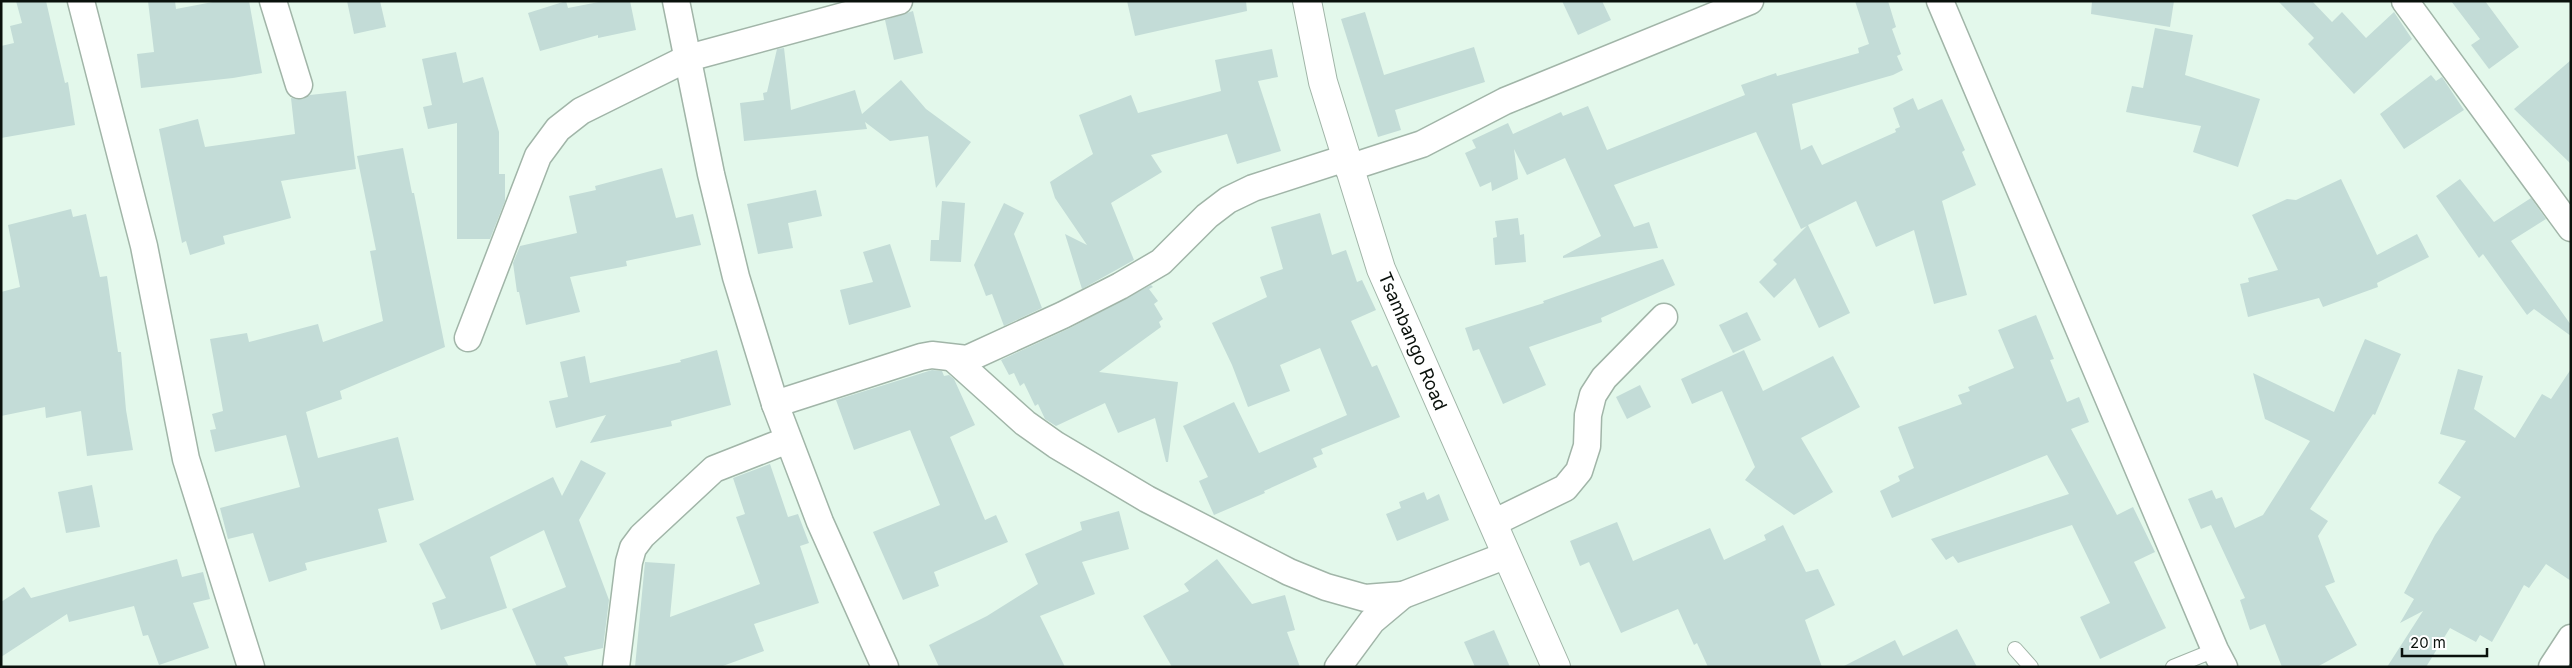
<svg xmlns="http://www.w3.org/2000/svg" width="2572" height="668" font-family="Inter,sans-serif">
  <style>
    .building { fill: #c3dcd7 }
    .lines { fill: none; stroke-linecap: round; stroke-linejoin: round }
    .service-casing { stroke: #a1b5a8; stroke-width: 16 }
    .minor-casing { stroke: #a1b5a8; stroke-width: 29 }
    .tertiary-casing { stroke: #a1b5a8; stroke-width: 30 }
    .service { stroke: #fff; stroke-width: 14 }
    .minor { stroke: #fff; stroke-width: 26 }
    .tertiary { stroke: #fff; stroke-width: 28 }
    .labels { text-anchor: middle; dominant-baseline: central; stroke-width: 4; stroke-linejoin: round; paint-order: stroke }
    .street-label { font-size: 18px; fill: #0a110c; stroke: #fff }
  </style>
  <rect width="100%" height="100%" fill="#e3f8eb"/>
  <g class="building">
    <polygon points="16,1 46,1 65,83 68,82 75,125 1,138 1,46 14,43 10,26 22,23"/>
    <polygon points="148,1 175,1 176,9 218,1 249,1 262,73 233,78 141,88 137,54 154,52"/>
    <polygon points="347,1 380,1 386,27 354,34"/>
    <polygon points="566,1 568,8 604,1 630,1 636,30 598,38 598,35 540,51 528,13"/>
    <polygon points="1127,1 1246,1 1247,11 1135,36"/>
    <polygon points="1562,1 1602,1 1611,20 1578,35"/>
    <polygon points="1855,1 1888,1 1896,27 1892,29 1901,54 1897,56 1903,70 1893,75 1792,104 1801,150 1812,145 1822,165 1896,132 1895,129 1900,127 1893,108 1913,98 1918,110 1942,99 1965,150 1962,152 1976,185 1942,201 1967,295 1934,304 1914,230 1876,247 1856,201 1808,225 1850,313 1819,328 1795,278 1774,298 1759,282 1777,264 1773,260 1807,226 1801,229 1756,132 1614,185 1634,227 1649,222 1658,248 1563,258 1563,256 1601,236 1565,158 1527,175 1514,149 1518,179 1492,191 1491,182 1480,187 1465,153 1476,148 1472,140 1508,123 1513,134 1561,112 1563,116 1588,106 1607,150 1745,95 1741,85 1776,73 1777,76 1859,53 1858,48 1869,44"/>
    <polygon points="2092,1 2174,1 2170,27 2091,14"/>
    <polygon points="2278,1 2312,1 2332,22 2342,12 2366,38 2394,12 2412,39 2354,94 2308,44 2314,38"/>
    <polygon points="2451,1 2485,1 2519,47 2489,69 2471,45 2480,39"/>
    <polygon points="913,11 923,53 894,60 885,20"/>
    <polygon points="1365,12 1384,75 1474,47 1485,82 1395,110 1401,130 1378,137 1341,19"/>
    <polygon points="2155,28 2193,35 2185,75 2260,99 2238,167 2193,152 2201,126 2126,112 2132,86 2143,88"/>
    <polygon points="784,48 791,110 855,90 862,114 901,80 926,109 971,142 936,188 928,136 890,141 865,122 867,129 744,141 740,103 764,100 763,93 767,92 777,49"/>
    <polygon points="1272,49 1278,77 1258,81 1281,151 1237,164 1227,134 1151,155 1162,172 1111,203 1134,260 1082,289 1065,234 1087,245 1055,198 1050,182 1093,154 1079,115 1131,95 1138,113 1221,91 1215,60"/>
    <polygon points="456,52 463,83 483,77 499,132 499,174 505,174 505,201 490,239 457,239 457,123 428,129 423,107 432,105 422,59"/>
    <polygon points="2571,60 2571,164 2514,109"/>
    <polygon points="2431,75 2436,81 2442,77 2464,110 2404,149 2380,114"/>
    <polygon points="346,91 356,169 281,181 291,218 223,236 225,244 190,255 186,241 182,243 159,129 198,119 205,147 295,134 291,98 303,99 310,95"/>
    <polygon points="403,148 412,193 414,193 445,347 340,391 342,399 306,412 318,458 398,437 414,500 378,509 387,542 305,563 307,570 269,582 253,533 228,539 220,508 300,487 286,435 215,452 210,430 216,429 212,414 223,411 210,339 247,333 249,342 318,324 323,342 383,321 370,251 376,250 357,156"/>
    <polygon points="662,168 676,218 693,214 701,245 626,261 627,266 570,277 580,312 526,325 519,292 517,292 513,263 520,246 577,233 569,196 596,190 595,186"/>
    <polygon points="2341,179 2377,255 2417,234 2429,257 2377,283 2378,287 2323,307 2319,298 2248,317 2240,284 2249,282 2248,278 2278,270 2252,215 2287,199 2296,200"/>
    <polygon points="2460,179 2494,222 2531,198 2546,219 2511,241 2571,325 2571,336 2534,309 2527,315 2483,254 2479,258 2436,196"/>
    <polygon points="816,190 822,216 788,223 793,248 758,254 747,204"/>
    <polygon points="942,201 965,203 961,262 930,261 931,240 939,240"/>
    <polygon points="1004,203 1024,213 1014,234 1042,308 1004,326 992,294 986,296 974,265"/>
    <polygon points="71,209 73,217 86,214 100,277 107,276 118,352 121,352 126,410 133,450 87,456 81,411 46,418 45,407 1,416 1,292 20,287 8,225"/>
    <polygon points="1320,213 1332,255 1346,250 1357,282 1362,280 1376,310 1351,321 1372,367 1377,365 1400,417 1321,449 1323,454 1313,458 1317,467 1264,491 1265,493 1214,515 1199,481 1208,477 1183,426 1234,402 1259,453 1347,415 1320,348 1280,365 1290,391 1248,407 1232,365 1212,323 1267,297 1260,277 1283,269 1271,227"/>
    <polygon points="1518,218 1520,235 1524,234 1526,262 1495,265 1493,238 1497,237 1495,221"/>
    <polygon points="890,244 911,307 849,325 840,290 873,282 863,252"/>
    <polygon points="1663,259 1675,285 1601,318 1602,322 1529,347 1546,385 1503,404 1479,349 1473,351 1465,328 1544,303 1543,301"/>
    <polygon points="1151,285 1153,287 1149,289 1158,301 1154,304 1163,319 1159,322 1161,327 1099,372 1178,382 1168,462 1166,462 1155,418 1118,433 1105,403 1056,426 1045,419 1038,404 1035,406 1024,383 1020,386 1014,373 1009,375 1001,360 1070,328"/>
    <polygon points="1747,312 1761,340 1733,353 1719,325"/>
    <polygon points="2036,315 2054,359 2050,360 2067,402 2079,397 2089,422 2071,429 2117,515 2133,507 2155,552 2134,562 2166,628 2100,659 2080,617 2110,603 2072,525 1958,563 1953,556 1946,560 1931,539 2069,494 2047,455 1892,518 1880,491 1900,481 1898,476 1914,468 1898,427 1962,404 1958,395 1970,391 1968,387 2014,368 1998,330"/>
    <polygon points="2365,339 2401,354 2375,415 2373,414 2310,509 2328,521 2318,536 2335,582 2325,586 2357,645 2317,667 2282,667 2265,624 2250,630 2240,600 2245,598 2211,525 2201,529 2188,499 2212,490 2216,499 2222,497 2235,528 2263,515 2310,441 2265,419 2253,373 2334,412"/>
    <polygon points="717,350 731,405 671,421 672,426 590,443 606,415 556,428 549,401 568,397 560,362 585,356 590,383 681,362 680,360"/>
    <polygon points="1744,350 1763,391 1833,356 1860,407 1801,438 1833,492 1794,515 1745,480 1755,467 1722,391 1692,404 1681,379"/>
    <polygon points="2458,369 2483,376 2474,409 2515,438 2542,394 2551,399 2571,369 2571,581 2546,564 2529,588 2524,585 2492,642 2480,635 2476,642 2450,628 2426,667 2387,667 2423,611 2400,623 2414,599 2404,593 2435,535 2461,497 2438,483 2466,441 2440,434"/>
    <polygon points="932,370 942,371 944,376 949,375 954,379 975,425 950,437 985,520 996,515 1008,542 934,572 939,586 903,600 873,532 940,505 910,430 854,450 836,400"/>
    <polygon points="1640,385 1651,407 1627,419 1616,397"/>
    <polygon points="581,460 606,473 579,520 609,600 603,648 564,657 569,667 537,667 512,609 566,587 544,530 490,557 507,608 441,630 432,603 446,598 419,544 553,477 562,496"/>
    <polygon points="770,464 788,517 798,514 809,543 800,546 819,603 754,624 764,651 720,667 635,667 645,562 675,564 670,617 760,584 736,517 745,514 733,478"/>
    <polygon points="92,485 100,527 66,533 58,492"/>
    <polygon points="1424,492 1427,500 1439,494 1449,520 1397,541 1386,514 1401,508 1399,502"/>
    <polygon points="1119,511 1129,549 1082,562 1095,594 1040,616 1065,667 939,667 929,645 987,616 1038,584 1025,554 1082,530 1080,522"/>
    <polygon points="1617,522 1633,561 1710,528 1724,560 1766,540 1764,535 1783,525 1806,572 1818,569 1835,605 1805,620 1822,667 1708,667 1697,643 1694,645 1678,609 1621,633 1589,562 1580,566 1570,541"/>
    <polygon points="177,559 182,577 203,572 210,599 193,603 209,648 159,665 148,635 143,636 134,606 69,622 67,614 1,657 1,602 24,587 31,598"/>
    <polygon points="1217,559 1252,604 1285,595 1295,630 1287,632 1300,667 1172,667 1143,616 1189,591 1184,584"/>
    <polygon points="1957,629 1977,667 1842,667 1895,640 1903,656"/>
    <polygon points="1494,630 1510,667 1475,667 1464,642"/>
  </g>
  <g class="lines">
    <g class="service-casing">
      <g id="service">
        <polyline points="2015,649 2031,667"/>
        <polyline points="2173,667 2215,650"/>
      </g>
    </g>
    <g class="minor-casing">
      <g id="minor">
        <polyline points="81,1 144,246 186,459 251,667"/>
        <polyline points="273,1 299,85"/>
        <polyline points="676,1 711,174 736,277 775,404 820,522 885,667"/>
        <polyline points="1940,1 2215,650 2224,667"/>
        <polyline points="2405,1 2571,228"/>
        <polyline points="1348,168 1422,144 1505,101 1750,1"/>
        <polyline points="468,338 538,156 558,129 581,111 688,58 899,1"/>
        <polyline points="955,360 1025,423 1056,445 1147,499 1289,572 1326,587 1365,598 1403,595"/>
        <polyline points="775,404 921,357 932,355 967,359 1063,315 1120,286 1161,262 1207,216 1228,200 1253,188 1346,158"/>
        <polyline points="1493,523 1565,488 1579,471 1587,446 1588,415 1593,395 1604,378 1664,317"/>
        <polyline points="616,667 629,562 633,548 642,536 714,469 788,440"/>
        <polyline points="1338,667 1372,621 1403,595 1507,555"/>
        <polyline points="2552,667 2571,638"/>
      </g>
    </g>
    <g class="tertiary-casing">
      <polyline id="tertiary" points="1307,1 1323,82 1381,269 1556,667"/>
    </g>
    <use href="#service" class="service"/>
    <use href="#minor" class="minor"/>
    <use href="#tertiary" class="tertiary"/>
  </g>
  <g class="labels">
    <g class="street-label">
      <text transform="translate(1413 341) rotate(67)">Tsambango Road</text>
    </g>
  </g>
  <rect width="2572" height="668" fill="none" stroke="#0a110c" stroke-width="5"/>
  <path d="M2402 648v8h85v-8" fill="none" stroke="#0a110c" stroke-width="2.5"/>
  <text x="2410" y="648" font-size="15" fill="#0a110c" stroke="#ffffff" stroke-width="4" paint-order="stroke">20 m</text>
</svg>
